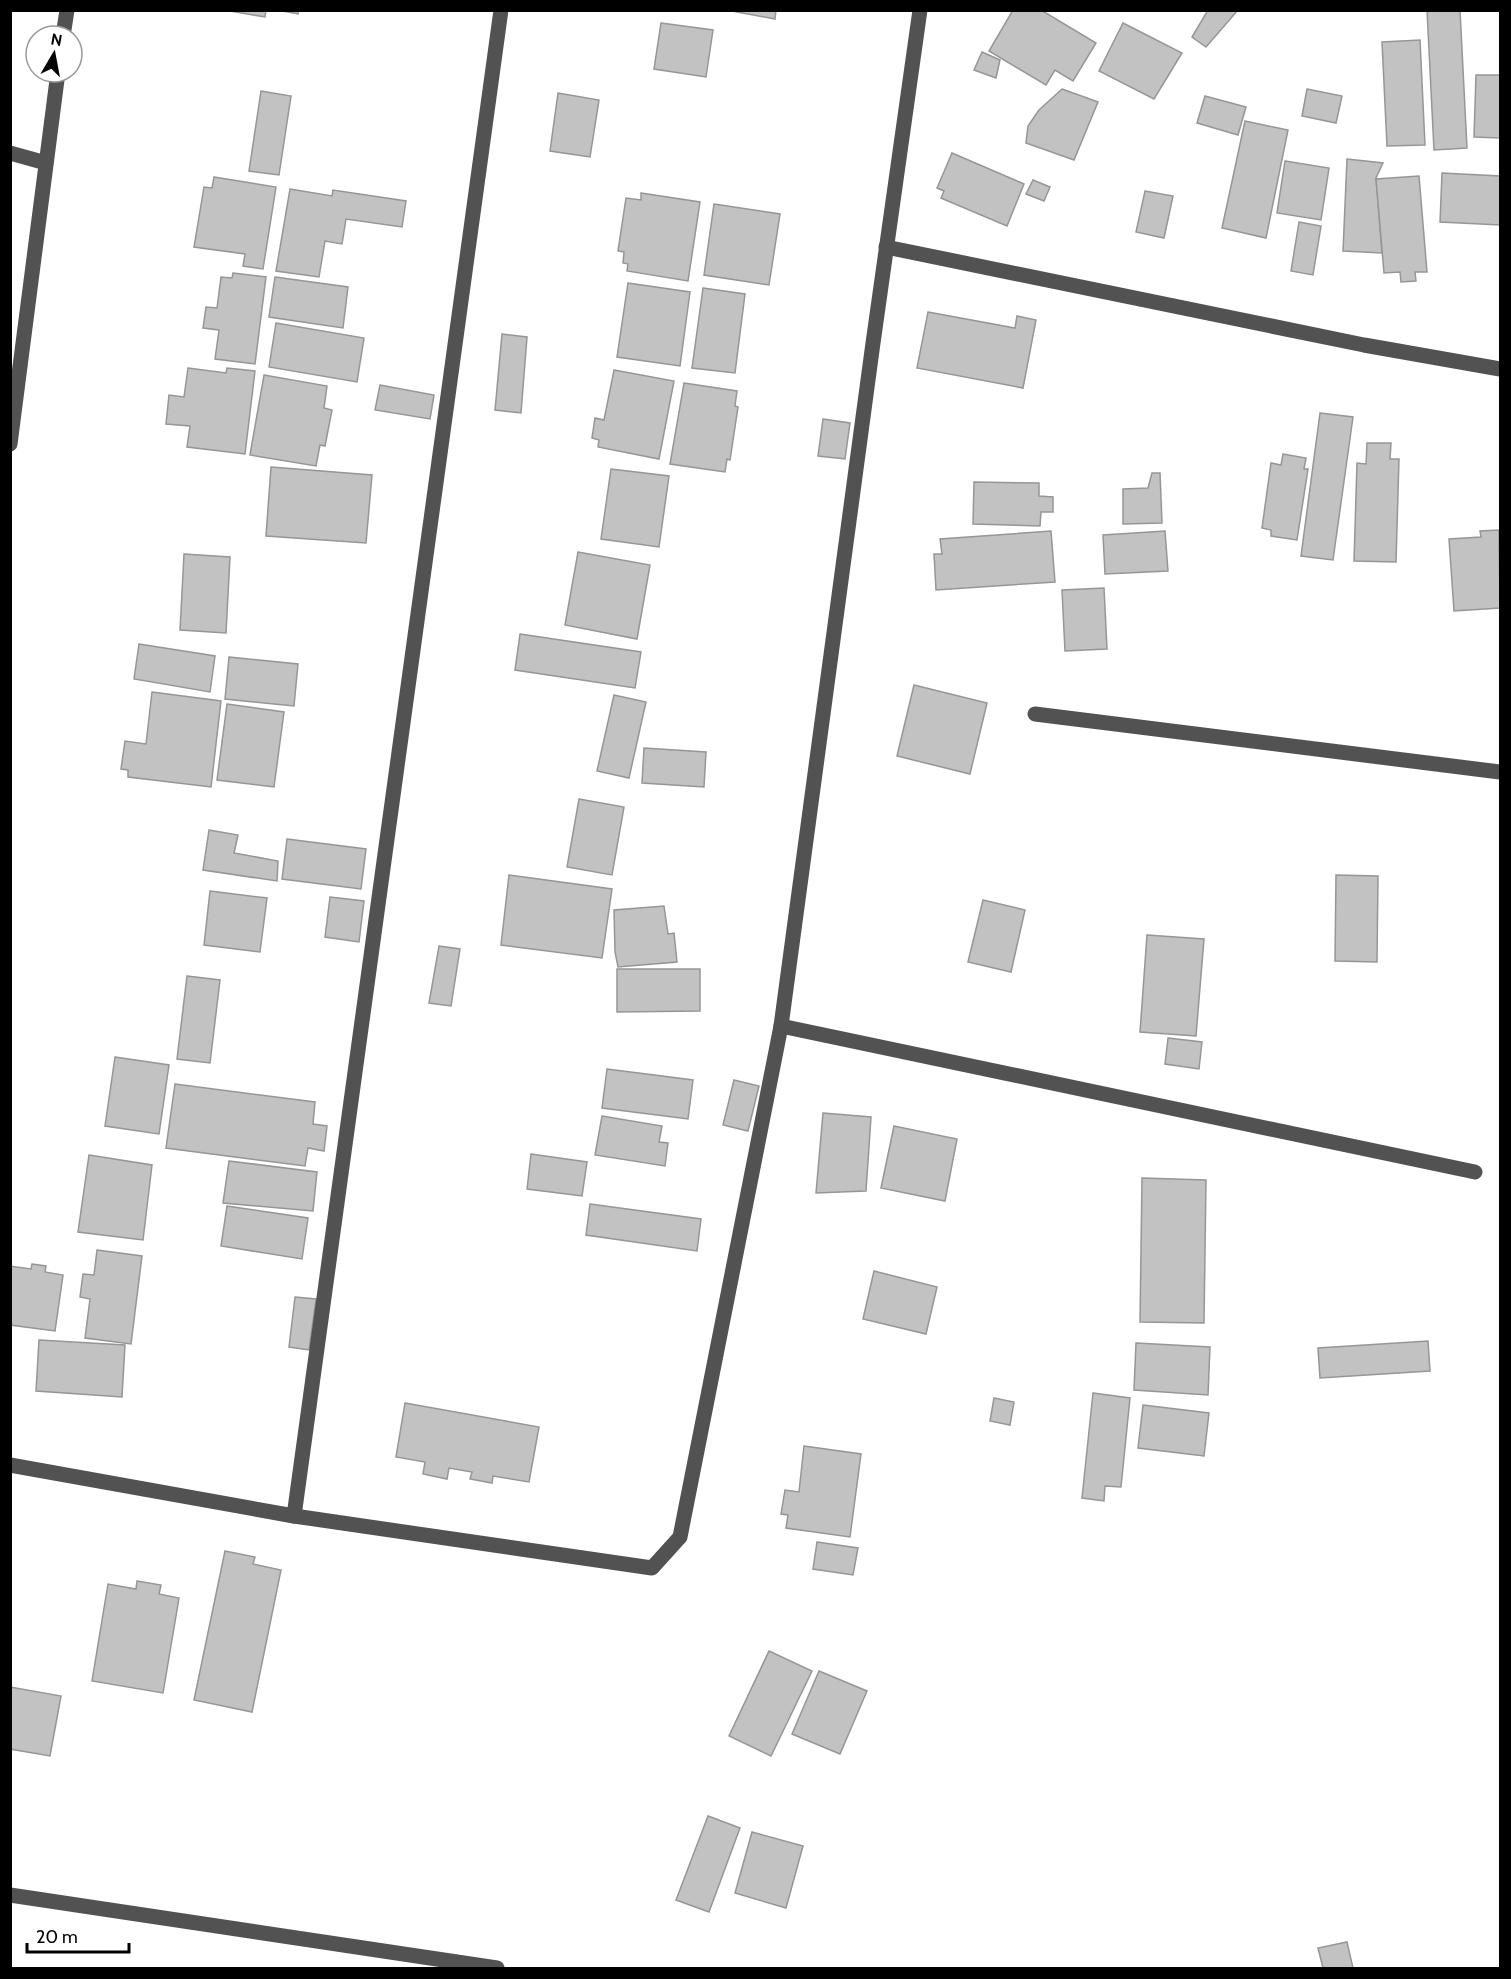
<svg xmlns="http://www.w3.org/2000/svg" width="1511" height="1979" font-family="Cabin,sans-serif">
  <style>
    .building { fill: #c2c2c2; stroke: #969696; stroke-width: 1.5 }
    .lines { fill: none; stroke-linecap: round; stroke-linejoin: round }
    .minor { stroke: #525252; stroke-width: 15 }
  </style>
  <rect width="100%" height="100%" fill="#fff"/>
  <g class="building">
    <polygon points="224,10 266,10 265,17"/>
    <polygon points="277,10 299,10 298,14"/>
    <polygon points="726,10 776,10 775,19"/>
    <polygon points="1013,10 1041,10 1096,43 1073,81 1055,70 1046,85 989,51"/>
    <polygon points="1208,10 1238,10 1206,47 1192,37"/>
    <polygon points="1427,10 1460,10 1467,148 1434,150"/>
    <polygon points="661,23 713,30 706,77 654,69"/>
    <polygon points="1123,23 1182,53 1154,99 1099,71"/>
    <polygon points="1420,40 1425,145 1387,146 1382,42"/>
    <polygon points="982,52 1000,60 996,78 974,70"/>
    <polygon points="1476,75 1500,75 1500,138 1474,137"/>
    <polygon points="1062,89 1098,102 1074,160 1026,143 1028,126 1039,110"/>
    <polygon points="1307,89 1342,96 1336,123 1302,116"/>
    <polygon points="261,91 291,96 279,175 249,171"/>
    <polygon points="558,93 599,100 590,157 550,151"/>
    <polygon points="1205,96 1246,107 1238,135 1197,123"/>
    <polygon points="1245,121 1288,130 1266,238 1222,228"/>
    <polygon points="952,153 1024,184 1007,226 941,198 944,191 937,188"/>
    <polygon points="1347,159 1383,163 1376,178 1382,253 1343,251"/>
    <polygon points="1285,161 1329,168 1321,220 1277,213"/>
    <polygon points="1442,173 1500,176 1500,225 1440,222"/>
    <polygon points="1419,176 1427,272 1415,272 1416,281 1401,282 1400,272 1384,273 1376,179"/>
    <polygon points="214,177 276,187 263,269 243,266 245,254 194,247 204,187 212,188"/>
    <polygon points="1033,180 1050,187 1044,201 1026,194"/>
    <polygon points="290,189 332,196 333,190 406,201 402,227 346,219 342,244 325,241 319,277 276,271"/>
    <polygon points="1145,191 1173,196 1164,238 1136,232"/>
    <polygon points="641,193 700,202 688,281 627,271 628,264 623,263 624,252 618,251 626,198 641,200"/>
    <polygon points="714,204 780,214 769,285 704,275"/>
    <polygon points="1299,222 1321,226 1313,275 1291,271"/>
    <polygon points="233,273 266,277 255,364 215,359 219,330 203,328 206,307 217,308 221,277 232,278"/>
    <polygon points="275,277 348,287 343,328 269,317"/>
    <polygon points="628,283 690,292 680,366 617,357"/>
    <polygon points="703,288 745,294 735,373 692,368"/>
    <polygon points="928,312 1015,328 1017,316 1036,320 1023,388 917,368"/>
    <polygon points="276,323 364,338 357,382 269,367"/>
    <polygon points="502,334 527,337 521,413 495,410"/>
    <polygon points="188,368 226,373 227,368 255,371 245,454 187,447 190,426 166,424 169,395 184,397"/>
    <polygon points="614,370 674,381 659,459 598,447 599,440 592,438 595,418 604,420"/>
    <polygon points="264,375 327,386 324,408 332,410 325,446 320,445 316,466 250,455"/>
    <polygon points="684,383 737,391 735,406 738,407 730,460 727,459 725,472 670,464"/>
    <polygon points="380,385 434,395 430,419 375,410"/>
    <polygon points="1320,413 1353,417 1333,560 1301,556"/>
    <polygon points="823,419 850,423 845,459 818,456"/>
    <polygon points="1367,443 1391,443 1390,459 1399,459 1396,562 1354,561 1357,463 1366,464"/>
    <polygon points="1283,454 1306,458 1304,469 1308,469 1297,540 1271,536 1271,530 1262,528 1271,463 1281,465"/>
    <polygon points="271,467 372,475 366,543 266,536"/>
    <polygon points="611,469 669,476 659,547 601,539"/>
    <polygon points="1152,473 1160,473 1162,523 1123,524 1123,489 1148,488"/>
    <polygon points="974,482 1039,483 1039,496 1053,497 1053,512 1041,512 1040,526 973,524"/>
    <polygon points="1499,530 1500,608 1454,611 1449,539 1481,537 1480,531"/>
    <polygon points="1051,531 1055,582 936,590 934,554 942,554 940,539"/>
    <polygon points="1165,531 1168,571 1105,574 1103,535"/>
    <polygon points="578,552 650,565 637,639 565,625"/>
    <polygon points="184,554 230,557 226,633 180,630"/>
    <polygon points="1104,588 1107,649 1065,651 1062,590"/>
    <polygon points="520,634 641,652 635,688 515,670"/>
    <polygon points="139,644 215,656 210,692 134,679"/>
    <polygon points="229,657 298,664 294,706 225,699"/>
    <polygon points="914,685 987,703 970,774 897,756"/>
    <polygon points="152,692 221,701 211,787 128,777 128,770 121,769 125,741 146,744"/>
    <polygon points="614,695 646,702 629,778 597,771"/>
    <polygon points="227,704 284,712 274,787 217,780"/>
    <polygon points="644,748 706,752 704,787 642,783"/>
    <polygon points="579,799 624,807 612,875 567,867"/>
    <polygon points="209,830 238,835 234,853 278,861 277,881 203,870"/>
    <polygon points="287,839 366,849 361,889 282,879"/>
    <polygon points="509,875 612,889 602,958 501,945"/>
    <polygon points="1336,875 1378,876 1377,962 1335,961"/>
    <polygon points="210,891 267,898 260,952 204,945"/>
    <polygon points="330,897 364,901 359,942 325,937"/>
    <polygon points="983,900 1025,910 1011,972 968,962"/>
    <polygon points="664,906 668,934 674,933 677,962 618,967 615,952 614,910"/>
    <polygon points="1147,935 1204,939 1196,1036 1140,1032"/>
    <polygon points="439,946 460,949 451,1006 429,1003"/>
    <polygon points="617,969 700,969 700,1011 617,1012"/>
    <polygon points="187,976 220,980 210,1063 177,1059"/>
    <polygon points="1168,1038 1202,1042 1199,1069 1165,1064"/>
    <polygon points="115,1057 169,1065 159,1134 105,1126"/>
    <polygon points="607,1069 693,1080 688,1119 602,1108"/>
    <polygon points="734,1080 759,1086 748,1131 723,1125"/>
    <polygon points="175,1084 315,1102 313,1124 327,1126 324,1151 308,1148 305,1166 166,1148"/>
    <polygon points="823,1113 871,1117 866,1191 816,1193"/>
    <polygon points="602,1116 662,1126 659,1142 668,1143 665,1166 595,1155"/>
    <polygon points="894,1126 957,1139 945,1201 881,1188"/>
    <polygon points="531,1154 587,1162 582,1196 527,1189"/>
    <polygon points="89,1155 152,1165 143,1240 78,1232"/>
    <polygon points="229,1161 317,1172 313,1211 223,1203"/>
    <polygon points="1142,1178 1206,1180 1204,1323 1140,1322"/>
    <polygon points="590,1204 701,1219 697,1251 586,1235"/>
    <polygon points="227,1206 308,1218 302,1259 221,1246"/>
    <polygon points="97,1250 142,1256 131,1344 85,1338 90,1299 80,1297 83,1274 94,1275"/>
    <polygon points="32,1264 46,1266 45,1272 63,1275 55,1331 10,1325 10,1266 31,1269"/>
    <polygon points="874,1271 937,1287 926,1334 863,1319"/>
    <polygon points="295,1297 316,1299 309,1350 289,1347"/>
    <polygon points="39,1340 125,1345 122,1397 36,1391"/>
    <polygon points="1428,1341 1430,1371 1320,1378 1318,1348"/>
    <polygon points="1136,1343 1210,1347 1208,1395 1134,1390"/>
    <polygon points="1093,1393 1130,1398 1121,1487 1105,1486 1104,1501 1082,1498"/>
    <polygon points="994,1398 1014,1402 1010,1425 990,1421"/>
    <polygon points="405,1403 539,1427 529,1482 493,1476 492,1483 470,1479 472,1472 449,1468 447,1479 423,1474 425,1462 396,1457"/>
    <polygon points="1143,1405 1209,1413 1204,1456 1138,1448"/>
    <polygon points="804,1446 861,1454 850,1537 786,1528 788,1515 781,1514 785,1490 799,1492"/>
    <polygon points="817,1542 858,1548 853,1575 813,1569"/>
    <polygon points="225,1551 255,1557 253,1564 281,1570 252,1712 194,1700"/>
    <polygon points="137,1581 161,1585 159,1594 179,1598 163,1693 92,1681 108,1584 136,1589"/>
    <polygon points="769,1651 812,1671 771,1756 729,1736"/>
    <polygon points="819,1671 867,1691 840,1754 792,1734"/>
    <polygon points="10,1687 61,1696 50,1756 10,1749"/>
    <polygon points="708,1816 740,1828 709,1912 676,1900"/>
    <polygon points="752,1832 803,1846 786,1908 735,1893"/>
    <polygon points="1347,1942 1353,1968 1323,1968 1318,1948"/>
  </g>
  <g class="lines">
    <g class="minor">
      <polyline points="63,36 67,10"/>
      <polyline points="10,153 46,163"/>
      <polyline points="886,247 1364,345 1500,369"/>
      <polyline points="10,444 58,72"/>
      <polyline points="1035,714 1500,772"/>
      <polyline points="781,1026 1475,1172"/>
      <polyline points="10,1465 294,1516 501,10"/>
      <polyline points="294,1516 652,1568 680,1537 781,1026 873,343 920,10"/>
      <polyline points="10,1895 497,1968"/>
    </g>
  </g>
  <rect width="1511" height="1979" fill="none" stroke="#000000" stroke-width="24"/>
  <g transform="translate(54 54) rotate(10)"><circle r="28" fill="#ffffff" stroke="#999999" stroke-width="1.5"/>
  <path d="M0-4.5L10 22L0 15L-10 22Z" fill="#000000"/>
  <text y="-9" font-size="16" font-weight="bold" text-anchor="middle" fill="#000000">N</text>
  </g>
  <path d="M27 1943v9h102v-9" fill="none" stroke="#000000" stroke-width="3"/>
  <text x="36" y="1943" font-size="18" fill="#000000" stroke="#ffffff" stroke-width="4.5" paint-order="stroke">20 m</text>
</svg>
